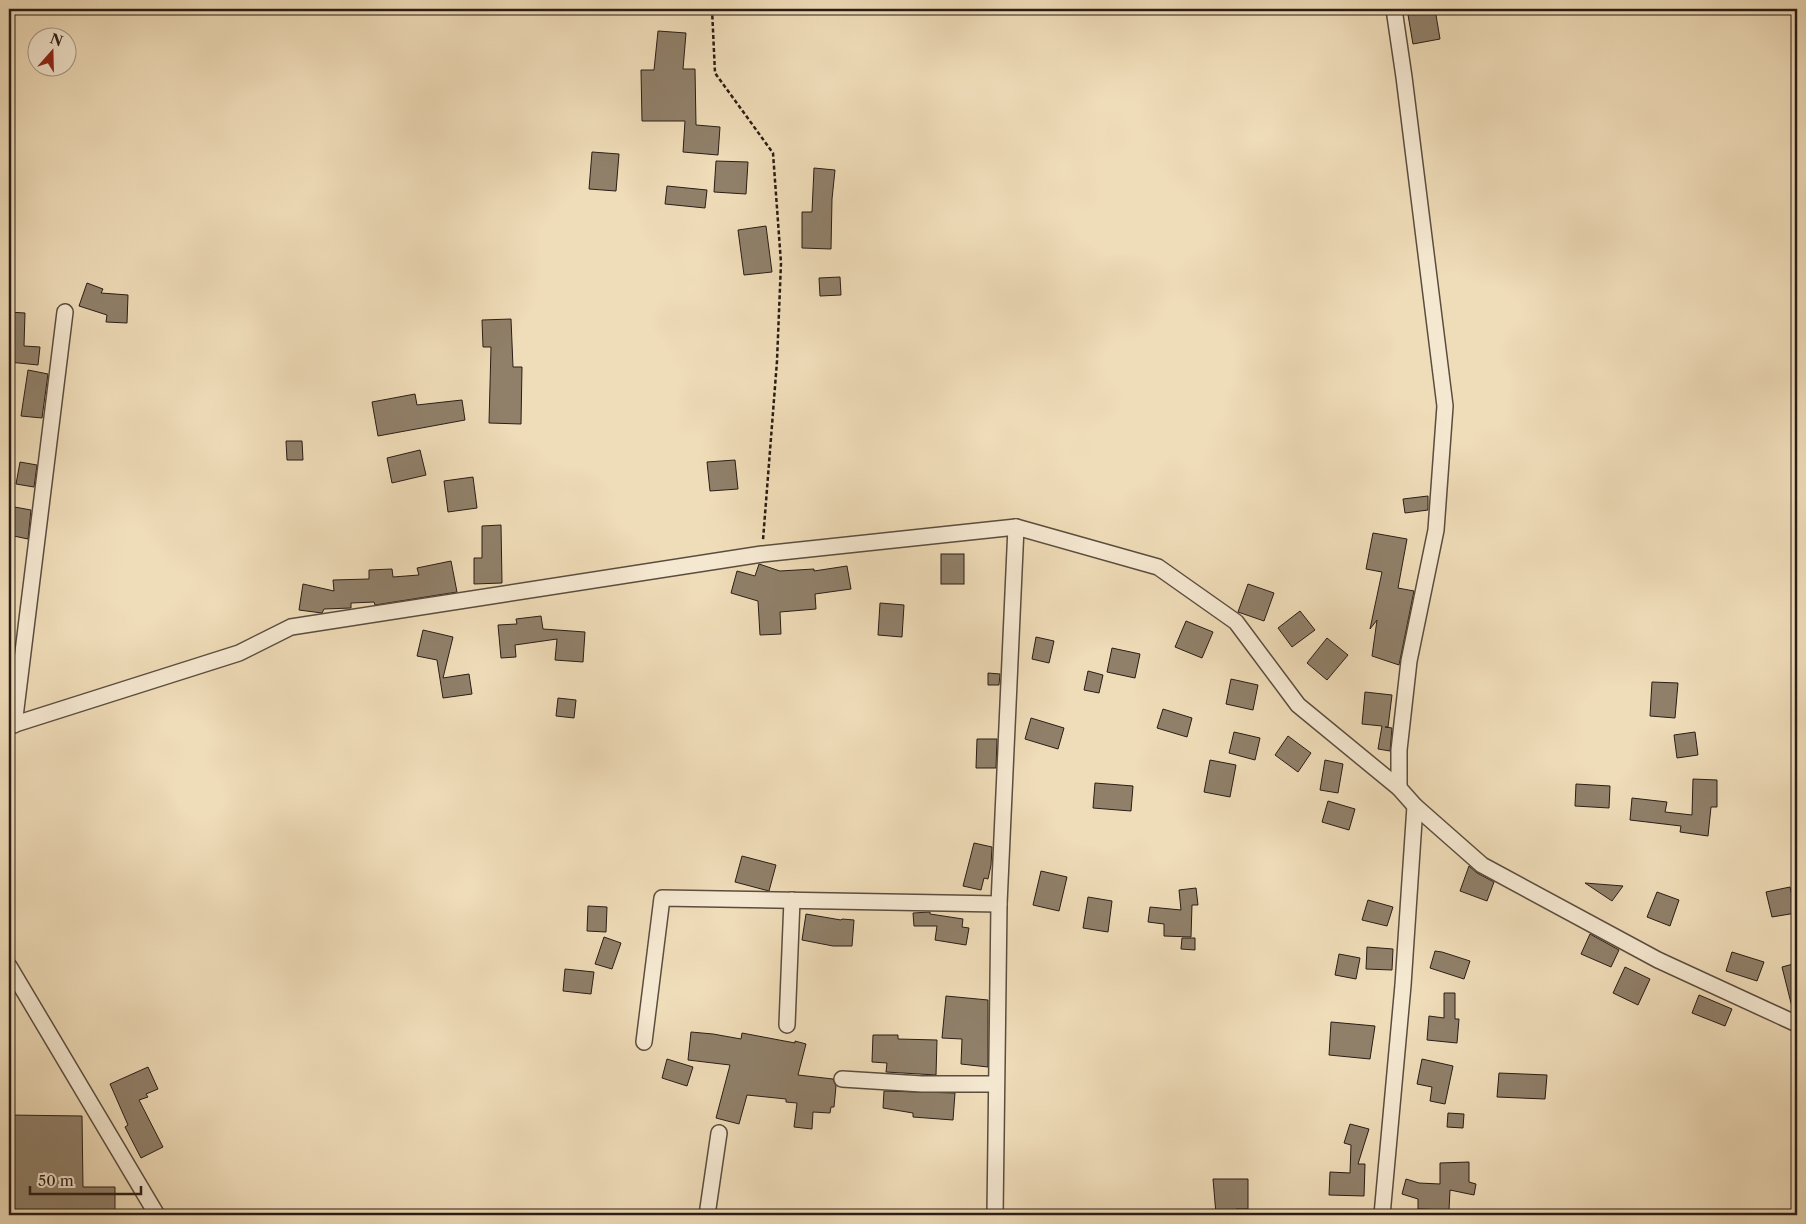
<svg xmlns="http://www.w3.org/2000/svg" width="1806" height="1224" font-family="'Libre Caslon Text',serif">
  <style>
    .building { fill: #90806a; stroke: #2a1d15 }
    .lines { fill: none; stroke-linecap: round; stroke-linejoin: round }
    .minor-casing { stroke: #5b4d3e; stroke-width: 18 }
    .path { stroke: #2a1d15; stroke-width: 2.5; stroke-dasharray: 4 2.5; stroke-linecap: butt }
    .minor { stroke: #f5e8d1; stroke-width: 15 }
  </style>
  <rect width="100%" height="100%" fill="#efdcb8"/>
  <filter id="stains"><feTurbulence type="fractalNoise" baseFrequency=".004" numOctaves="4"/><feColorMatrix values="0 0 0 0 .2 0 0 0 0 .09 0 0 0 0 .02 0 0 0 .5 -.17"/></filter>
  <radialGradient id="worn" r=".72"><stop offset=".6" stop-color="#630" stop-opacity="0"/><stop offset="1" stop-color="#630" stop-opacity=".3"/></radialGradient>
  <g class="building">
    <polygon points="1407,9 1435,9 1440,39 1413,44"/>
    <polygon points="658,31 686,33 683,69 695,69 696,125 720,127 718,155 683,152 685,121 642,121 641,70 654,70"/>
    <polygon points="592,152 619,154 616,191 589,189"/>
    <polygon points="716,161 748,162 746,194 714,192"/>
    <polygon points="814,168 835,170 832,199 831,249 802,248 802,212 812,212"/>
    <polygon points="667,186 707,190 705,208 665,204"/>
    <polygon points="766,226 772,272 744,275 738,230"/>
    <polygon points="840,277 841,295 820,296 819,278"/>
    <polygon points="87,283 103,289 101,293 128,295 127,323 106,322 107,315 79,306"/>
    <polygon points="9,312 25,313 24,346 40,347 38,365 9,362"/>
    <polygon points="511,319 513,367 522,367 521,424 489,423 491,347 483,347 482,320"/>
    <polygon points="28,370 48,374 42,418 21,416"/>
    <polygon points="415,394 417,405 462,400 465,420 378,436 372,402"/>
    <polygon points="286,441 302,441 303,460 287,460"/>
    <polygon points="420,450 426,475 392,483 387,458"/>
    <polygon points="735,460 738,489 710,491 707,462"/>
    <polygon points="20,462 37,465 34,487 16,484"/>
    <polygon points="473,477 477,508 448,512 444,481"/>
    <polygon points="1428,496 1428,510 1405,513 1403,499"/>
    <polygon points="9,506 31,510 28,539 9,535"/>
    <polygon points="501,525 502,583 474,584 474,558 482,558 482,526"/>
    <polygon points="1373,533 1407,539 1398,588 1414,591 1399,665 1372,656 1377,620 1370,629 1382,572 1366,569"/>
    <rect x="941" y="554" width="23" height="30"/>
    <polygon points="451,561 457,592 375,605 374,602 351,603 351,608 324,609 322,613 299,610 303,584 334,591 333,580 369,579 369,570 392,569 393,577 419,575 417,568"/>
    <polygon points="759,564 780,571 814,569 814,571 847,566 851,589 815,594 816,609 780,612 781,634 760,635 758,601 731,593 737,571 755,576"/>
    <polygon points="1248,584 1274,593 1264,621 1238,612"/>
    <polygon points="880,603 904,605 902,637 878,635"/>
    <polygon points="1300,611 1315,630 1292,647 1278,628"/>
    <polygon points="541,616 543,629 585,632 583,662 555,660 557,639 515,645 516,657 501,658 498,625 517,624 516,619"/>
    <polygon points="1186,621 1213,632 1202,658 1175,647"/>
    <polygon points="423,630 453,637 443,678 469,674 472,694 443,698 437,660 417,656"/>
    <polygon points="1036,637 1054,641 1049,663 1032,659"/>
    <polygon points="1327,638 1348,655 1327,680 1307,663"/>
    <polygon points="1112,648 1140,654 1135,678 1107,672"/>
    <polygon points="1088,671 1103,675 1099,693 1084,690"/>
    <polygon points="988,673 1000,674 999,685 988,685"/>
    <polygon points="1231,679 1258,685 1253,710 1226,704"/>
    <polygon points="1652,682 1678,683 1675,718 1650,716"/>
    <polygon points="1365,692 1392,695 1388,727 1385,727 1392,728 1390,751 1378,749 1382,726 1362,724"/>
    <polygon points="558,698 576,700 574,718 556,716"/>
    <polygon points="1163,709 1192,718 1187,737 1157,728"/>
    <polygon points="1031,718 1064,728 1058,749 1025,739"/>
    <polygon points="1234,732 1260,738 1255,760 1229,753"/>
    <polygon points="1695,732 1698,755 1677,758 1674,735"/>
    <polygon points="1288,736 1311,753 1298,772 1275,755"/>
    <polygon points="977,739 997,739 996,768 976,768"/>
    <polygon points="1210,760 1236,765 1230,797 1204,792"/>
    <polygon points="1325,760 1343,764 1338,793 1320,790"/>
    <polygon points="1693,779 1717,780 1717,807 1711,807 1708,836 1680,832 1681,826 1630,820 1632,798 1667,802 1665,812 1692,815"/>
    <polygon points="1095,783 1133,786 1131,811 1093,808"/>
    <polygon points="1576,784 1610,786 1609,808 1575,806"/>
    <polygon points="1328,801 1355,809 1349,830 1322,822"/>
    <polygon points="974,843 992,847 991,865 988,879 984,878 981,890 963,886"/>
    <polygon points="742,856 776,865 769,891 735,882"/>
    <polygon points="1469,866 1477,873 1494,882 1487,901 1460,891"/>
    <polygon points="1041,871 1067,877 1059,911 1033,905"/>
    <polygon points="1585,883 1623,886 1612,901"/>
    <polygon points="1790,887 1796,913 1772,917 1766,892"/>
    <polygon points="1196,888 1198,905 1192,905 1191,937 1164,936 1164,924 1148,922 1150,907 1181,910 1179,890"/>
    <polygon points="1657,892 1679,900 1670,926 1647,917"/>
    <polygon points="1088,897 1112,901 1108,932 1083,928"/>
    <polygon points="1368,900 1393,907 1387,926 1362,920"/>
    <polygon points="588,906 607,907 606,932 587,931"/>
    <polygon points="930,912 930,914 963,919 962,927 969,928 966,945 935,940 937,926 914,926 913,913"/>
    <polygon points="806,914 841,920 842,919 854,920 852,946 833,946 802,940"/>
    <polygon points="1590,934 1619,950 1611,967 1581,954"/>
    <polygon points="604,937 621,943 612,969 595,964"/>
    <polygon points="1182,938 1195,938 1195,950 1181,949"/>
    <polygon points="1367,947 1393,949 1392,970 1366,969"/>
    <polygon points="1435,951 1442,952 1470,961 1464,979 1430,968"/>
    <polygon points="1732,952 1764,962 1757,981 1726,971"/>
    <polygon points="1339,954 1360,958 1356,979 1335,975"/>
    <polygon points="1797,963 1797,1010 1793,1011 1782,967"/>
    <polygon points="1625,967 1650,979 1638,1005 1613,993"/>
    <polygon points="565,969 594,972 591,994 563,991"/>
    <polygon points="1444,993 1455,993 1455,1019 1459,1019 1457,1043 1427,1040 1429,1016 1444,1018"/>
    <polygon points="1699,995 1732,1009 1725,1026 1692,1013"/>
    <polygon points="946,996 988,1000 988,1067 961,1064 962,1039 942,1038"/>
    <polygon points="1331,1022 1375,1026 1370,1059 1329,1055"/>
    <polygon points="691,1032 713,1034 741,1039 742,1033 795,1043 795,1041 806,1044 798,1075 833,1079 836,1086 834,1107 831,1107 830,1113 813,1112 812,1129 794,1127 797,1103 786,1102 786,1099 747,1095 739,1124 716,1118 730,1065 688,1060"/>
    <polygon points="873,1035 898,1035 898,1039 937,1040 936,1075 886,1072 887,1063 872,1062"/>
    <polygon points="667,1059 693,1067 687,1086 662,1078"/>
    <polygon points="1422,1059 1453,1066 1445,1104 1430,1101 1432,1087 1417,1084"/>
    <polygon points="148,1067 158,1089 146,1094 148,1097 139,1100 163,1147 141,1158 125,1127 128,1125 110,1084"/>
    <polygon points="1499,1073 1547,1075 1545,1099 1497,1097"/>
    <polygon points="884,1091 955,1093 953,1120 913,1117 913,1113 883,1108"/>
    <polygon points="1448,1113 1464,1114 1463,1128 1447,1127"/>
    <polygon points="9,1115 82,1116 83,1187 115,1187 115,1215 9,1215"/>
    <polygon points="1350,1124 1369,1129 1358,1164 1365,1164 1364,1196 1329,1195 1330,1172 1350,1173 1351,1145 1344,1143"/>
    <polygon points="1469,1162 1469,1182 1476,1184 1474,1195 1450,1190 1449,1210 1418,1209 1418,1199 1402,1194 1406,1179 1419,1183 1440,1184 1440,1163"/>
    <polygon points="1213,1179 1248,1179 1248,1209 1236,1209 1234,1213 1216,1214"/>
  </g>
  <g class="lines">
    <g class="minor-casing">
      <g id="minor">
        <polyline points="1394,9 1404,77 1445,406 1436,530 1409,661 1399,750 1399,788"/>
        <polyline points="14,725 65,312"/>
        <polyline points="9,726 239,653 291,627 762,554 1016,527 1158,567 1236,622 1298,705 1399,788 1415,806 1482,865 1658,960 1797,1024"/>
        <polyline points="9,966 157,1215"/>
        <polyline points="787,1025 792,900"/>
        <polyline points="644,1042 662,898 999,904"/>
        <polyline points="842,1079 922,1084 996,1084"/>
        <polyline points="707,1215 719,1133"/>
        <polyline points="995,1215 999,904 1016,527"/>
        <polyline points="1382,1215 1403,985 1415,806"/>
      </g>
    </g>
    <polyline class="path" points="712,9 715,73 773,153 781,263 777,361 763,540"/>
    <use href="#minor" class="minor"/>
  </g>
  <rect width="1806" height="1224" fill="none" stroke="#efdcb8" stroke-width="30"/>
  <rect x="10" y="10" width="1786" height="1204" fill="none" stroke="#2a1d15" stroke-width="2.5"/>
  <rect x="15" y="15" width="1776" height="1194" fill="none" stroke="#2a1d15"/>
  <g transform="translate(52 52) rotate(20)"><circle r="24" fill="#f5e8d1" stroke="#a49786"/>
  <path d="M0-4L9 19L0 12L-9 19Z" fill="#8f2418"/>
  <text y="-8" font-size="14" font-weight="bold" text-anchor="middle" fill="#2a1d15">N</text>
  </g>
  <path d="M30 1186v8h111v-8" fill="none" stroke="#2a1d15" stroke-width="2.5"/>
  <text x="38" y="1186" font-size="15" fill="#2a1d15" stroke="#f5e8d1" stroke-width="4" paint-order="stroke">50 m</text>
  <rect width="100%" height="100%" filter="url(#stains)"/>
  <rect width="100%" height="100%" fill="url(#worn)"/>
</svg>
